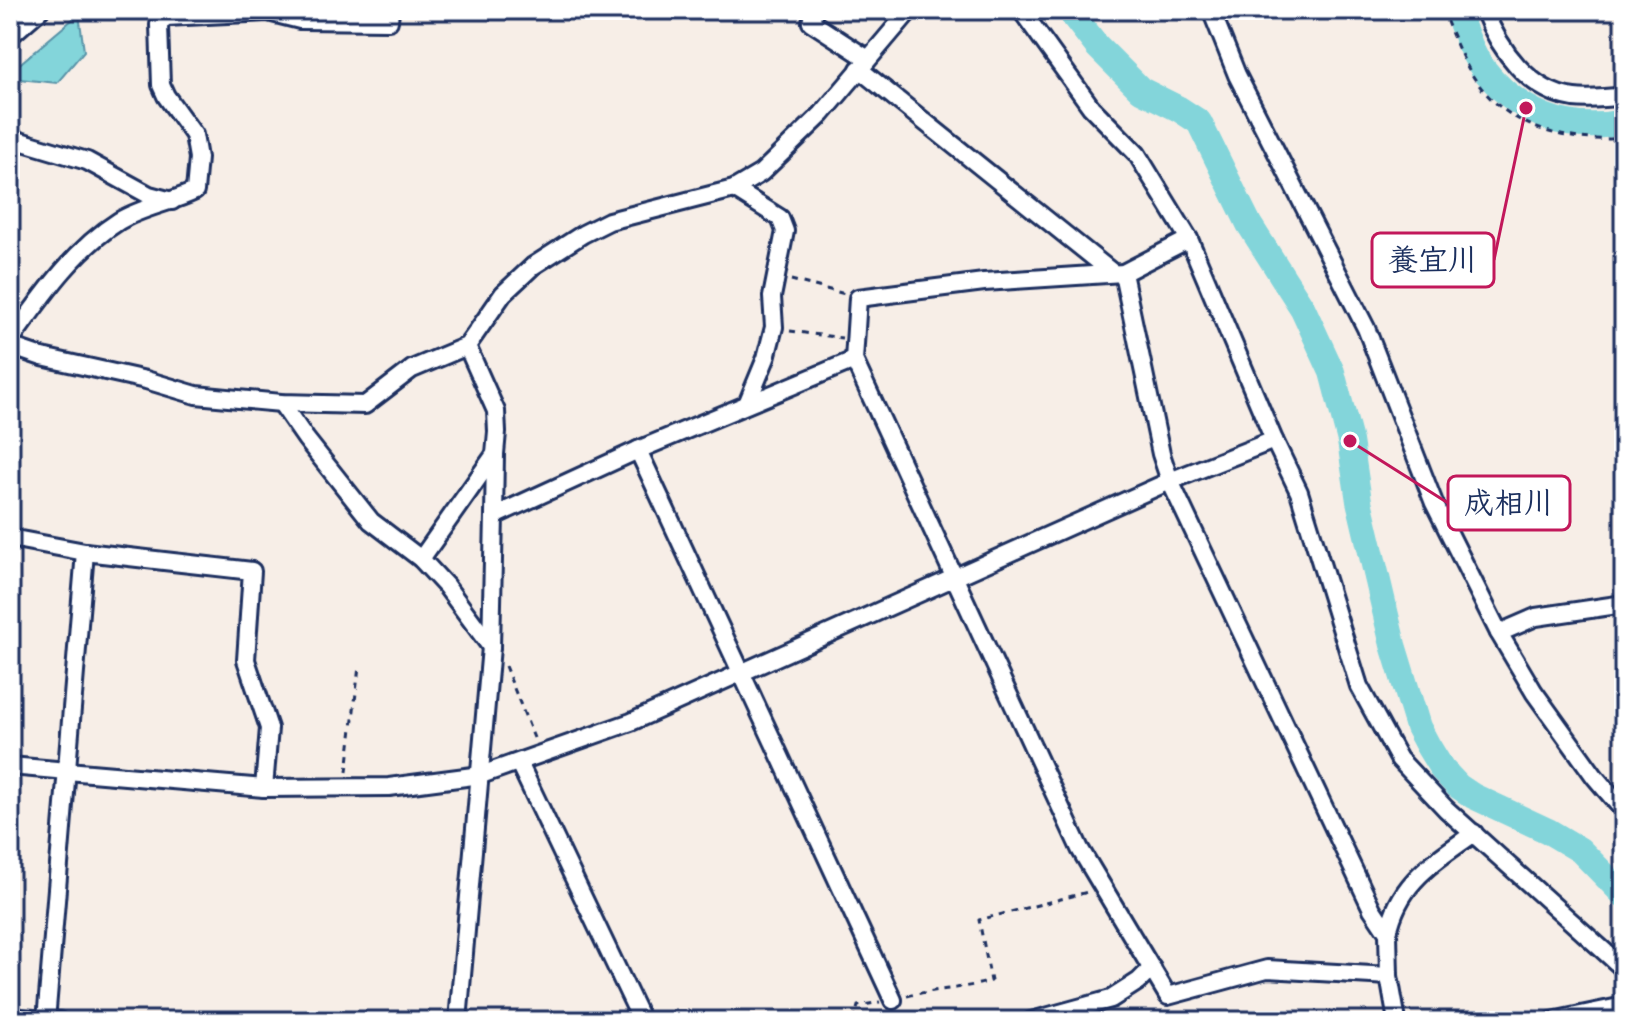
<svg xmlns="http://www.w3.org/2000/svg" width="1634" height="1031" font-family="Caveat,'Klee One',sans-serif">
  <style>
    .water { fill: #83d5da; stroke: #5993a8; stroke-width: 2 }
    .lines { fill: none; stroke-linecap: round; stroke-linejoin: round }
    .river { stroke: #83d5da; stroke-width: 26 }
    .minor-casing { stroke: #1b2f5e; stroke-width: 22 }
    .path { stroke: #1b2f5e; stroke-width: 3; stroke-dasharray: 6 6; stroke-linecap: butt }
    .minor { stroke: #fff; stroke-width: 16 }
    .leader { fill: none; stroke: #c2185b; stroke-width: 3 }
    .callout-dot { fill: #c2185b; stroke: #fff; stroke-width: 3 }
    .callout { fill: #fff; stroke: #c2185b; stroke-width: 3 }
    .callout-label { font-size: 30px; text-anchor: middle; font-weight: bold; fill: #1b2f5e }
  </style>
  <rect width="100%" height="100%" fill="#f7eee7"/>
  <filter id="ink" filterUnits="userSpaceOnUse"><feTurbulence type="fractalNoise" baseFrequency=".0125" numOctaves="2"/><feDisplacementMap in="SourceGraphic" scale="16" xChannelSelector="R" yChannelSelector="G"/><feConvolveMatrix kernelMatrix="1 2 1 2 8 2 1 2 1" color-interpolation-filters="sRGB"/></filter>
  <g filter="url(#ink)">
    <polygon class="water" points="79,14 84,51 57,83 10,78 10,72"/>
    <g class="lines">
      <g class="river">
        <polyline points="1069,10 1097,46 1141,90 1179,109 1199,122 1249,224 1303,309 1332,372 1350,441 1359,501 1393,645 1418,727 1428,746 1442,769 1458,786 1473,796 1548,831 1580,850 1624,895"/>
        <path d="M1456,10C1464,28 1470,51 1482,67C1517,113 1567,134 1624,122"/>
      </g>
      <g class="minor-casing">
        <g id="minor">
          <polyline points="158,10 165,17 268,12 300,20 389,21 390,10"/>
          <polyline points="814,10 811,22 868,59"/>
          <polyline points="1021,10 1091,107 1137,154 1189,239 1274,440 1299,492 1359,686 1399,759 1446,809 1624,969"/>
          <polyline points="1211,10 1237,75 1366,328 1434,503 1499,633 1534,692 1595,777 1624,811"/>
          <path d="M1484,10C1499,49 1529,92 1574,98C1590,100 1608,98 1624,96"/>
          <polyline points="10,36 40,10"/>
          <polyline points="859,69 1113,273"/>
          <polyline points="10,138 87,161 149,195 172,201"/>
          <polyline points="734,189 780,218 785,231 772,297 774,327 766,358 747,404"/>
          <polyline points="1123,273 1161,454 1170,481 1372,909 1388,933 1389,976 1397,1021"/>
          <path d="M10,341C41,298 73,250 119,221C142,207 170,203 195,191L198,158L194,135L166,96L161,85L159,25L165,17"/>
          <polyline points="10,346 42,357 146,380 196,395 281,403 365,405 412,369 467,346 503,294 533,266 583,234 609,221 734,189 761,173 822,114 910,10"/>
          <polyline points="854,360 858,298 984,282 1123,273 1189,239"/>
          <polyline points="281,403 306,439 371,521 421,559 446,586 491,647"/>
          <polyline points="638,450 893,1000"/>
          <polyline points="494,516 495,454"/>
          <polyline points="10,538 85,552"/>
          <polyline points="421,559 495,454 497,432 496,411 467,346"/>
          <polyline points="1499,633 1536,617 1624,604"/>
          <polyline points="519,763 642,1021"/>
          <polyline points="10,766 264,788 389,787 481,775 631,722 1170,481 1274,440"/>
          <path d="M1388,933C1399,881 1433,863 1474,833"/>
          <polyline points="10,1017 59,1021"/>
          <polyline points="46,1021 85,552 252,571 246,660 269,728 264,788"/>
          <polyline points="458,1021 491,647 494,516 638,450 854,360 1080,849 1168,996 1267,969 1389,976"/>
          <polyline points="1031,1021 1111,999 1139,981 1152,968"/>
          <polyline points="1552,1021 1624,1006"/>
        </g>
      </g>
      <g class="path">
        <path d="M1442,10C1451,31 1459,53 1471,73C1503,127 1565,144 1624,138"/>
        <polyline points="791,280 845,294"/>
        <polyline points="790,331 842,338"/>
        <polyline points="505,666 534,738"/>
        <polyline points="347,772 359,666"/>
        <path d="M907,996C935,989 963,989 991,981L979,920L1088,892"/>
        <polyline points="854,1021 858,1006 880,1002"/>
      </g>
      <use href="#minor" class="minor"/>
    </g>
  </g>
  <path class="leader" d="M1526 108L1494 260M1350 441L1448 503"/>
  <g class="callout-dot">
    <circle cx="1526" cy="108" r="8"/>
    <circle cx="1350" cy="441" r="8"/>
  </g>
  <g class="callout">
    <rect x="1372" y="233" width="122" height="54" rx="8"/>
    <rect x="1448" y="476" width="122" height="54" rx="8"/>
  </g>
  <g class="callout-label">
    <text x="1433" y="270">養宜川</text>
    <text x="1509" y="513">成相川</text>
  </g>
  <rect width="1634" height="1031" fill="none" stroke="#fff" stroke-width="40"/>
  <rect x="20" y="20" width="1594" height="991" fill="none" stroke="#1b2f5e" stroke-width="3" filter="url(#ink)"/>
</svg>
